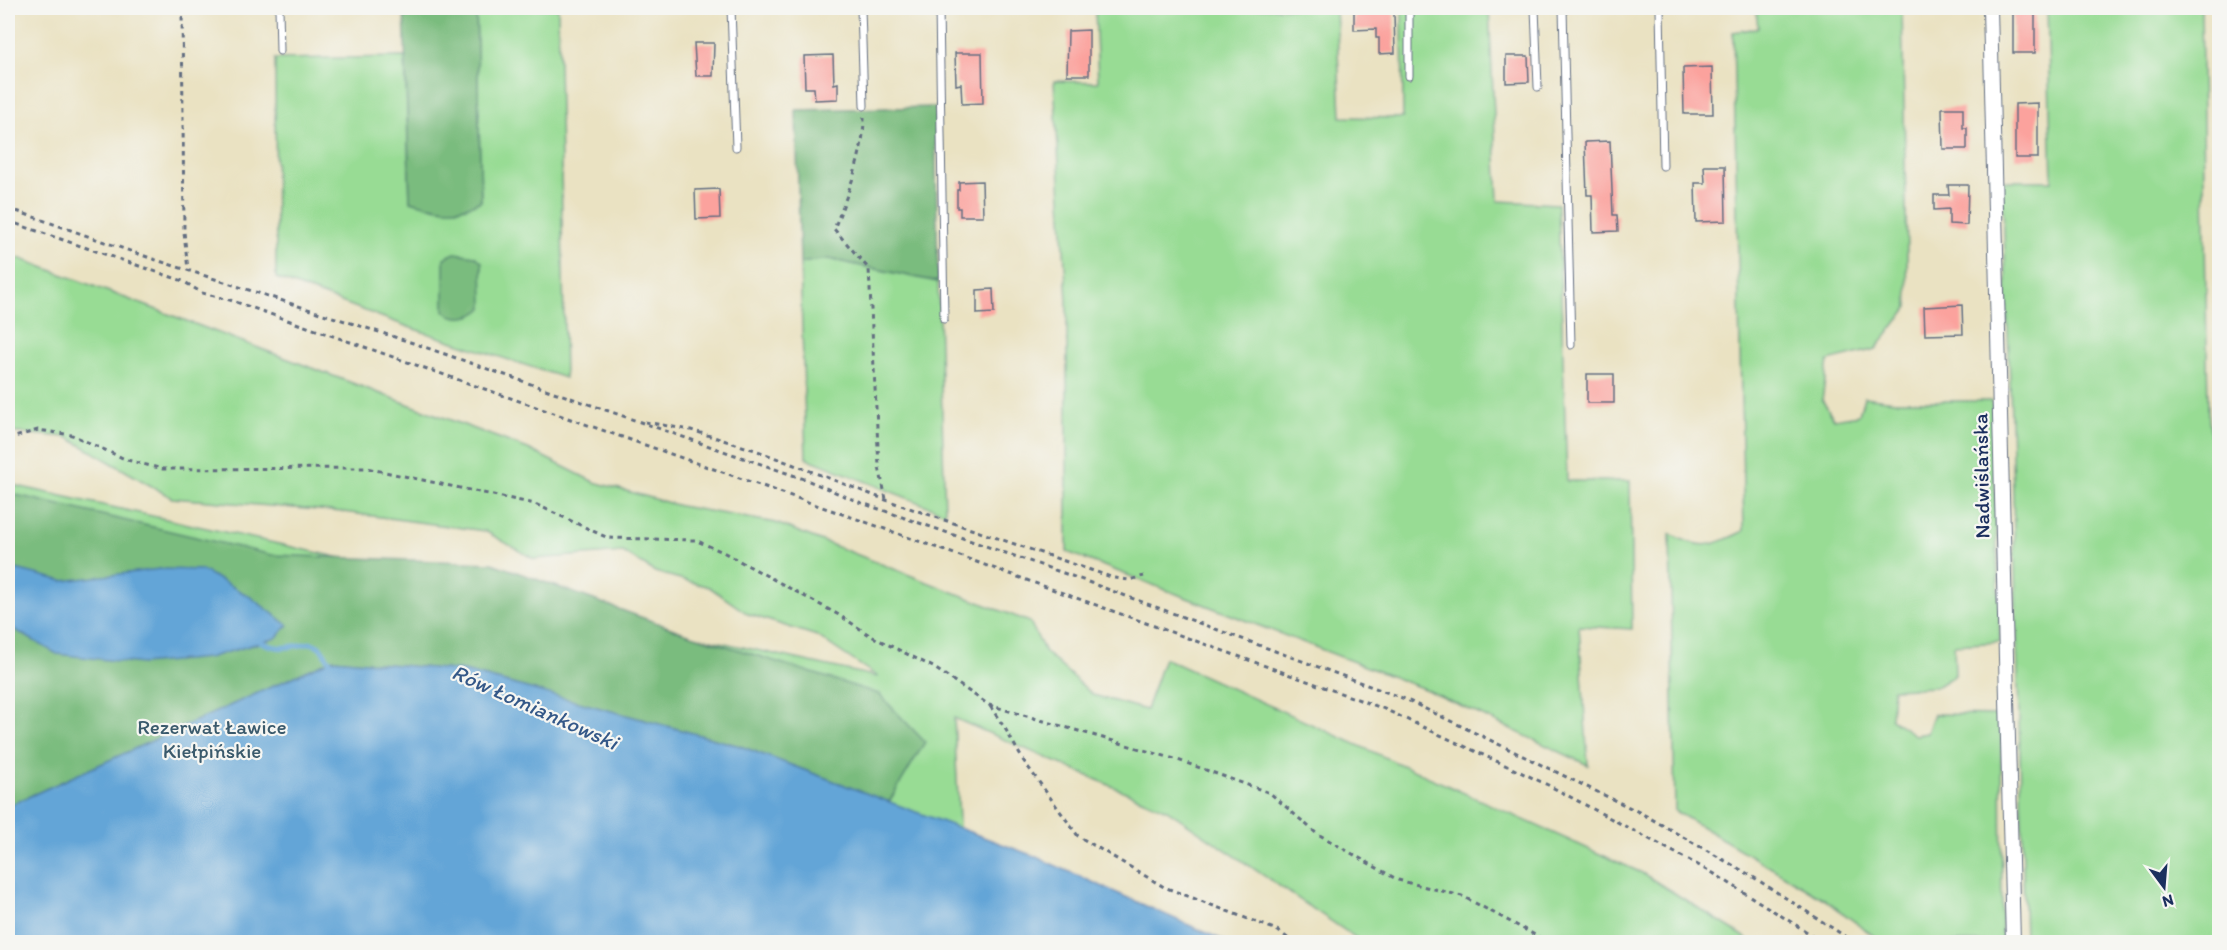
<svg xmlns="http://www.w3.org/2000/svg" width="2227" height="950" font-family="Itim,sans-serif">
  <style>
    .green { fill: #98dc94; stroke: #5a8679; stroke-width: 1.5 }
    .forest { fill: #7abc7e; stroke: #4a766e; stroke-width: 1.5 }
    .water { fill: #63a5d7; stroke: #3f6a9a; stroke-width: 1.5 }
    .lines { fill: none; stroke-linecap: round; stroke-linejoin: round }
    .stream { stroke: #63a5d7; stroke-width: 5 }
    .building { fill: #fba29d }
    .lane-casing { stroke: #636e81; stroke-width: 9 }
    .street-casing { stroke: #636e81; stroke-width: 16 }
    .path { stroke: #636e81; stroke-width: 3; stroke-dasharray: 4.5 4.5; stroke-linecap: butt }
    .lane { stroke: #fff; stroke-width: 7 }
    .street { stroke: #fff; stroke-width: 14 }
    .labels { text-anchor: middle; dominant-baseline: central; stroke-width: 4.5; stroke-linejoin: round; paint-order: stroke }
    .street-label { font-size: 21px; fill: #1b2f5e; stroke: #f6f6f2 }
    .park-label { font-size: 21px; fill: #3a5a6c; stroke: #f6f6f2 }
    .water-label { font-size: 22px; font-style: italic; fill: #345888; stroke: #f6f6f2 }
  </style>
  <rect width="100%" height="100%" fill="#f6f6f2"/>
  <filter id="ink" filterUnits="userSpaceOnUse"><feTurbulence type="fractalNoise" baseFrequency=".0167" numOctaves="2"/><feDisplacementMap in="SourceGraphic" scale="12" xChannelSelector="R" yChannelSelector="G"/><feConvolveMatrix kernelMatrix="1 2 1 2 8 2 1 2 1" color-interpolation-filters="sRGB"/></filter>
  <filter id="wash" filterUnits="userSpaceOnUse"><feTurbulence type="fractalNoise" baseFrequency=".008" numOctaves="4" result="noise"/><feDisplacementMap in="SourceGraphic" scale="24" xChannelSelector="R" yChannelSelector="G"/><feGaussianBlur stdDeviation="1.35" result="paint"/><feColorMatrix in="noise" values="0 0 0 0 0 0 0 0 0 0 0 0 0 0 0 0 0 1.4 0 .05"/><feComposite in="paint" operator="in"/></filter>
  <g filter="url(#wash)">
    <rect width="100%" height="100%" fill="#eae2c2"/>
    <g class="green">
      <polygon points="476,8 558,8 565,378 414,329 276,278 275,59 405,57 410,200 481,201"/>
      <polygon points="1095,8 1336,8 1341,117 1403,118 1402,8 1489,8 1498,201 1558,204 1567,481 1630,481 1632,629 1579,626 1588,765 1427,690 1067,552 1067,301 1054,81 1098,82"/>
      <path d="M1756,8H1902L1908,307L1876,349L1828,361L1822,400L1834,419L1859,415L1864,397L1895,401H1992L2000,642L1954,645L1955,675L1936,687L1893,689L1891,719L1915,735L1927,733L1934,714L2001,715L2002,942H1882L1824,899L1675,811L1670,534C1703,551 1712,546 1744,531L1733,32L1758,28Z"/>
      <polygon points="2047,8 2201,8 2208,410 2213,456 2219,656 2219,942 2025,942 2010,381 2002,181 2052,181"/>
      <polygon points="8,254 528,449 594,482 680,506 776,523 1030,622 1045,652 1093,695 1146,710 1164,658 1642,873 1753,942 1362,942 1167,810 954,718 965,942 8,942 8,484 878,677 817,636 748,614 709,587 655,572 623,552 534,559 485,531 343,512 172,498 67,437 8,432"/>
      <polygon points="828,259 938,282 945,513 806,458 800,263"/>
    </g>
    <g class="forest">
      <path d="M404,8H476L481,201C454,215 438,208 410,201Z"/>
      <polygon points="935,107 938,282 829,259 800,263 796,110"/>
      <path d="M455,253L475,256L482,262L483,308C473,318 455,321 444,311V258Z"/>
      <polygon points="8,493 272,555 492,563 682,632 879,694 925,742 889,802 740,746 464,671 333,659 8,806"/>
    </g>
    <g class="water">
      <polygon points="8,567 63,581 160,569 202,570 249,596 288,625 276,638 208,658 142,664 57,654 8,626"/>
      <polygon points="333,659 464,671 740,746 1034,856 1227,942 8,942 8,806"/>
    </g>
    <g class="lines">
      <path class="stream" d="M257,640C280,652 288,647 312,643L320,647L333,666"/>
    </g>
    <g id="blocks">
      <g class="building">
        <polygon points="1354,8 1388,8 1388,13 1394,13 1395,53 1379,54 1379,38 1376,38 1376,29 1354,30"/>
        <rect x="2013" y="8" width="22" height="45"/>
        <polygon points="1089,30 1089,75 1067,75 1068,31"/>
        <polygon points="694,43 714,43 713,76 696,76"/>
        <polygon points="955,53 982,53 983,103 962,104 961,84 956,85"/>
        <polygon points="833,55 834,84 838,83 838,99 815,100 814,88 805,88 804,56"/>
        <polygon points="1506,56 1528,56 1529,82 1506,83"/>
        <polygon points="1712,67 1713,114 1684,114 1683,68"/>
        <polygon points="2038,103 2038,158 2015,158 2015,104"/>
        <polygon points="1942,108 1963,108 1963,128 1967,128 1967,149 1943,149"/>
        <polygon points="1610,141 1613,215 1617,215 1618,231 1593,232 1592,195 1587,195 1585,142"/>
        <polygon points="1704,166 1725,166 1726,221 1696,222 1695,183 1705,183"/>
        <polygon points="982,181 983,216 960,216 960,208 957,208 957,190 959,190 959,182"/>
        <polygon points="1948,185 1968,185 1967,225 1949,224 1949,209 1934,210 1934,195 1949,195"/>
        <polygon points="719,189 720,218 696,219 695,190"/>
        <polygon points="993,289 994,313 977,314 977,290"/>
        <polygon points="1962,305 1963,334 1925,335 1924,307"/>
        <rect x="1587" y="374" width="27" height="29"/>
      </g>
    </g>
  </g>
  <g filter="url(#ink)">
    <use href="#blocks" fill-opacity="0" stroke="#636e81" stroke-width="1.5"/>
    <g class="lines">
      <g class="lane-casing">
        <g id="lane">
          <polyline points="279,8 280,51"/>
          <polyline points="731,8 736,147"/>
          <polyline points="861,8 864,106"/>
          <polyline points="939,8 944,319"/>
          <polyline points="1409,8 1409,76"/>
          <polyline points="1535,8 1538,87"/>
          <polyline points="1563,8 1571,345"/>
          <polyline points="1660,8 1663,166"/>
        </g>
      </g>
      <g class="street-casing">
        <polyline id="street" points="1990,8 2013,942"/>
      </g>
      <g class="path">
        <polyline points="182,8 184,232 188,270"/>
        <path d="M864,117C864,155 848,193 834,229L869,269L879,467L886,499"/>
        <polyline points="8,208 153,259 413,343 804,479 859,502 1069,575 1405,699 1641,813 1750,875 1854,942"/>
        <polyline points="8,221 183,281 202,293 230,300 871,524 1382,708 1548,785 1713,873 1823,942"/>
        <polyline points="645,422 691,430 755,450 886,500 1114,578 1129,580 1144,576"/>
        <polyline points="8,439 38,430 72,435 127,460 163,469 366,468 535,504 608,538 695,540 723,552 839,615 871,636 933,667 989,705 1175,759 1270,793 1316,833 1398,880 1462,896 1548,942"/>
        <polyline points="990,706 1006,730 1023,760 1078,836 1164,887 1277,930 1293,942"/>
      </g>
      <use href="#lane" class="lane"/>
      <use href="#street" class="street"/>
    </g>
  </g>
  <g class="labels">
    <g class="street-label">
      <text transform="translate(1981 476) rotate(-91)">Nadwiślańska</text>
    </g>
    <g class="park-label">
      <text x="212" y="726">Rezerwat Ławice<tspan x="212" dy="24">Kiełpińskie</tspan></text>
    </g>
    <g class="water-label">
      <text transform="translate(535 707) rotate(24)">Rów Łomiankowski</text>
    </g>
  </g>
  <rect width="2227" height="950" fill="none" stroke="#f6f6f2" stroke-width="30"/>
  <g transform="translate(2164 887) rotate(164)" stroke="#f6f6f2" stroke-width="4.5" paint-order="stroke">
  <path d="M0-4.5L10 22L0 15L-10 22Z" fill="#1b2f5e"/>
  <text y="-9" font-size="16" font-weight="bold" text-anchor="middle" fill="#1b2f5e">N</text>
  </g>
</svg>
